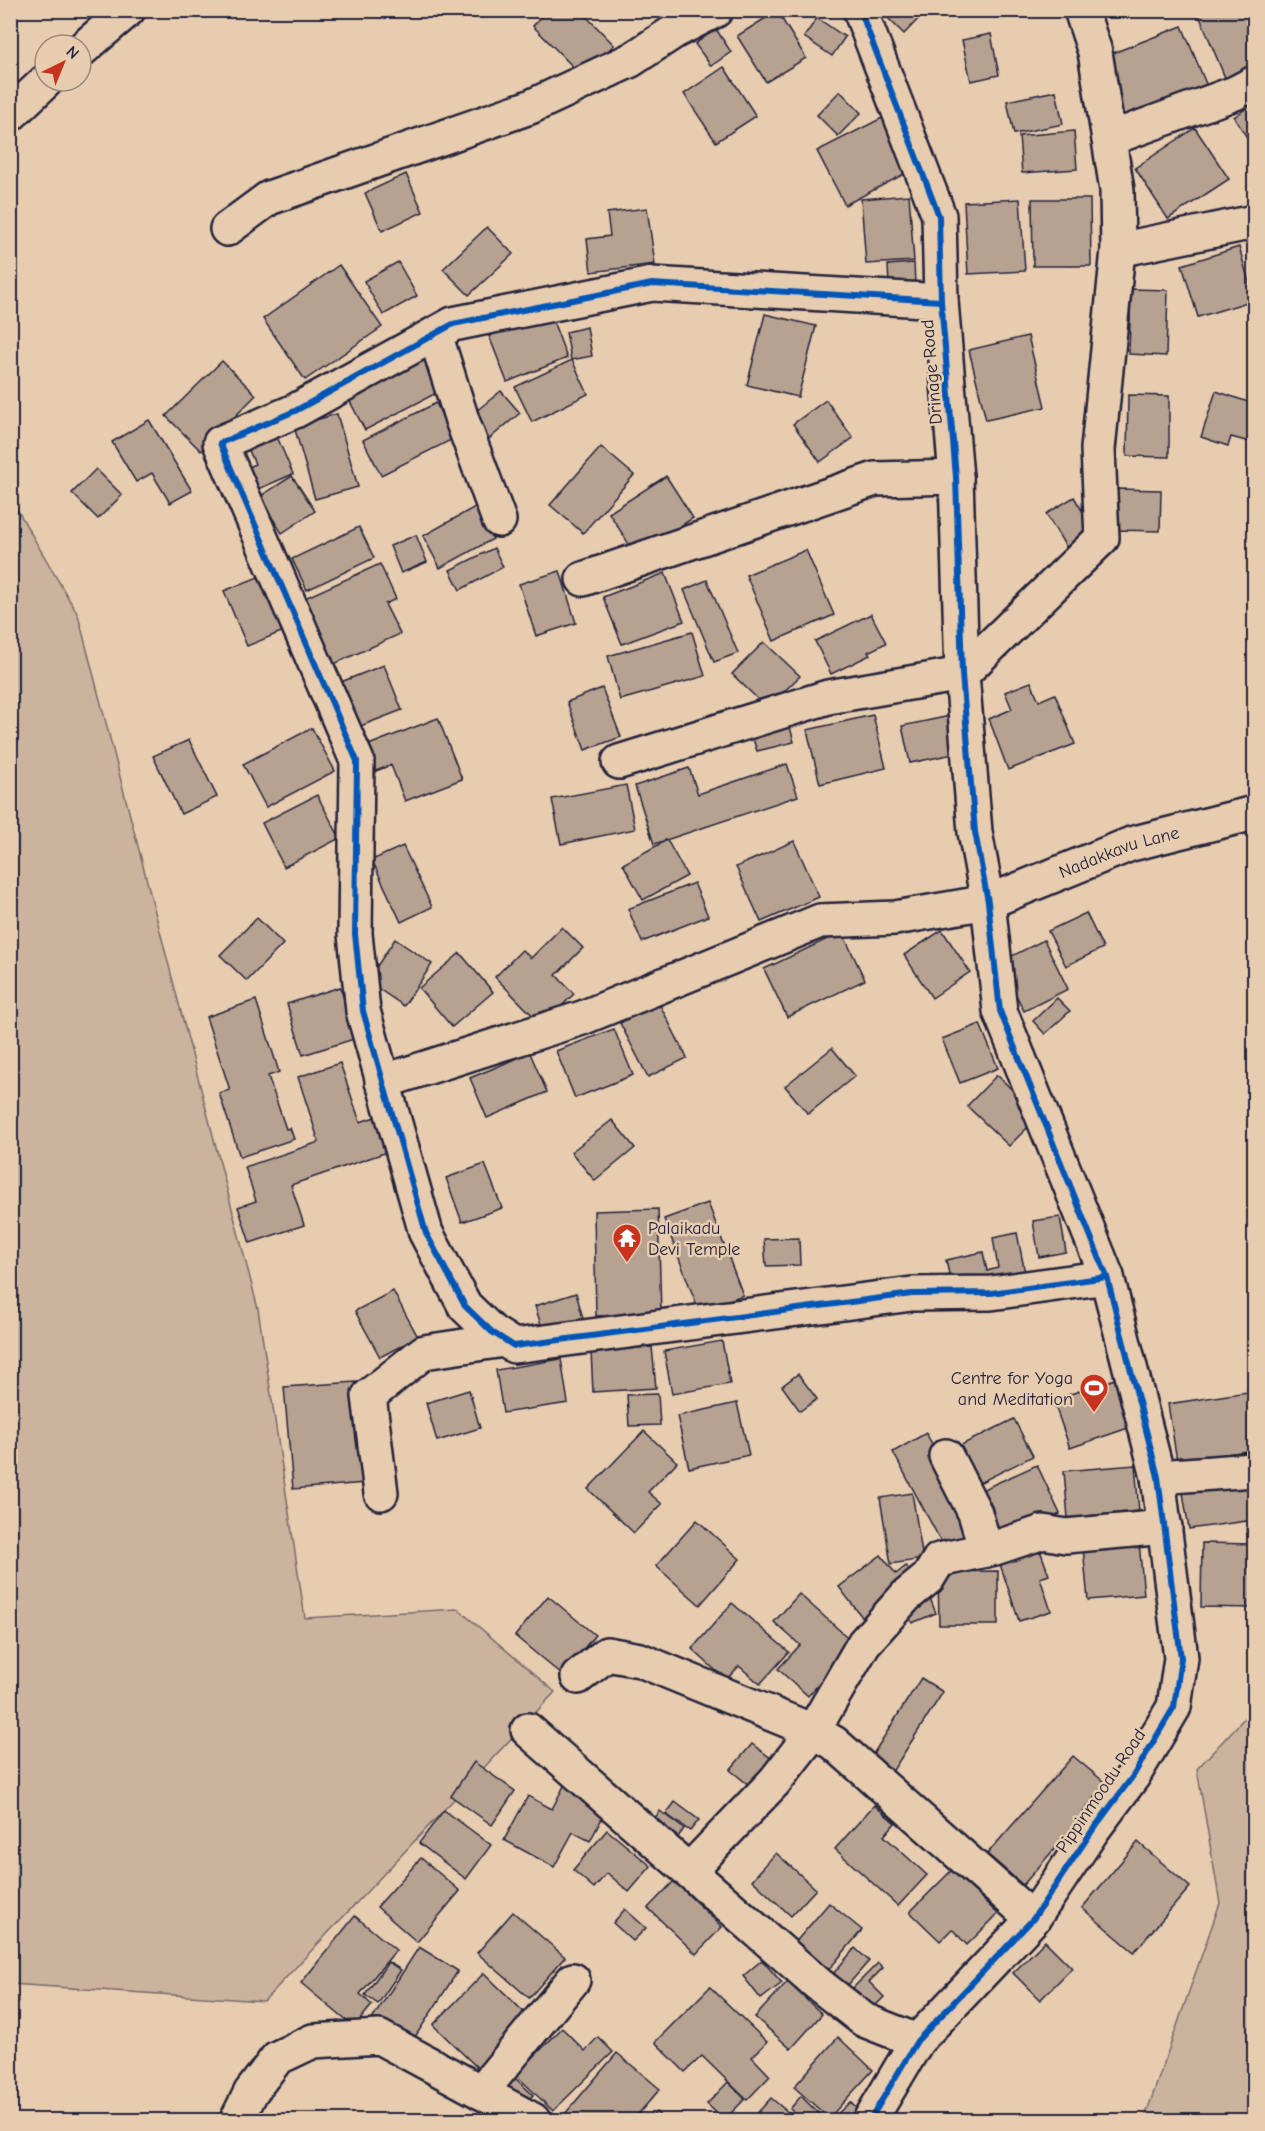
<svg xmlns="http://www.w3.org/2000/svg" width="1265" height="2131" font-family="'Comic Neue',sans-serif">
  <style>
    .green { fill: #cbb39e; stroke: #766a6c; stroke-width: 1.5 }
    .building { fill: #b7a292; stroke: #22223b; stroke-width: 1.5 }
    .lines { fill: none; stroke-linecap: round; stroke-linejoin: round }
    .minor-casing { stroke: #22223b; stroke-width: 38 }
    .minor { stroke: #e8ccaf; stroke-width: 33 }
    .cycleway-casing { stroke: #e8ccaf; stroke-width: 10 }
    .cycleway { stroke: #0057b8; stroke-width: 6 }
    .labels { text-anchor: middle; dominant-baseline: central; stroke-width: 5; stroke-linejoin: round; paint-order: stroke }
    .street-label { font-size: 18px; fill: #22223b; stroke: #e8ccaf }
    .poi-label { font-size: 18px; fill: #22223b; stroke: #e8ccaf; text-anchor: start }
  </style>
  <rect width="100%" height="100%" fill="#e8ccaf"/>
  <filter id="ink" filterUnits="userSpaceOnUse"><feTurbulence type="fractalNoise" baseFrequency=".0167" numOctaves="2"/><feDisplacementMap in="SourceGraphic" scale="12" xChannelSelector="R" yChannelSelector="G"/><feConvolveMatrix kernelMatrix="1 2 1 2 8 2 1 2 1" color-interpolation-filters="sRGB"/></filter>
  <g filter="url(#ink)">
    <g class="green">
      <polygon points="10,497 78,615 258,1309 305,1618 458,1609 555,1692 264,2001 11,1984"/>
      <polygon points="1249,1713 1254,1713 1254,2120 1144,2120 1220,1903 1197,1769"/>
    </g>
    <g class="building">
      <polygon points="548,10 580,10 614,45 582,76 533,26"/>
      <polygon points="883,10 921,10 924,13 904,34 882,12"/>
      <polygon points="1197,10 1254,10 1254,67 1226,80"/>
      <polygon points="777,11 806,58 766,82 737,36"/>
      <polygon points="817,18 845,37 832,56 804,37"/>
      <polygon points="1182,26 1209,91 1125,124 1098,59"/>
      <polygon points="716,29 731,52 711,66 695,44"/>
      <polygon points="991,34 999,75 971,81 962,40"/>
      <polygon points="724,67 756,116 716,142 684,94"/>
      <polygon points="840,91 861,113 838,136 817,115"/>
      <polygon points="1056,91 1063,124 1014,134 1007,101"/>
      <polygon points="1254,103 1254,149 1234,117"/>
      <polygon points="884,117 912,170 845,205 817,151"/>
      <polygon points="1195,128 1229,179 1168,219 1135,168"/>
      <polygon points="1074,131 1077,169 1022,173 1019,136"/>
      <polygon points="406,174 423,212 382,231 365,193"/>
      <polygon points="909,195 914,261 866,264 861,199"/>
      <polygon points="1020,199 1025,271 968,274 964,202"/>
      <polygon points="1032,199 1090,199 1091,266 1033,266"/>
      <polygon points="647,208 655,264 591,272 587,239 610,236 607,213"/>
      <polygon points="487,227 513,254 469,295 443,269"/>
      <polygon points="1239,247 1254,300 1198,317 1182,265"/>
      <polygon points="398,262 417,296 383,315 364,281"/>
      <polygon points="914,263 915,284 889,285 888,265"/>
      <polygon points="339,265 382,327 305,380 263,319"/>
      <polygon points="1131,289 1168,290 1166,356 1129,354"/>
      <polygon points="550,313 567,358 507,382 489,336"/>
      <polygon points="765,314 816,326 798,397 747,385"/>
      <polygon points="587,327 592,356 571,360 566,332"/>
      <polygon points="1028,336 1045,407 986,420 969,350"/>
      <polygon points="431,350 450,386 365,430 346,394"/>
      <polygon points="572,360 588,394 532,422 515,387"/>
      <polygon points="222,361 256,395 201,451 166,416"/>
      <polygon points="501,391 520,413 489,439 470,416"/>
      <polygon points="1216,391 1254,404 1254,426 1250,442 1231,437 1228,446 1201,437"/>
      <polygon points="1128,395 1169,396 1169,457 1127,456"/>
      <polygon points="826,400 853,438 820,462 793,424"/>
      <polygon points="436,403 453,439 381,475 363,440"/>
      <polygon points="337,414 358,487 315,499 294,426"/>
      <polygon points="149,420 192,491 170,503 152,473 136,482 112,442"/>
      <polygon points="275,432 293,474 256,490 246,469 255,464 246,444"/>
      <polygon points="601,447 634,475 583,533 550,505"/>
      <polygon points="96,469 122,495 98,519 72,493"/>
      <polygon points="292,476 315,511 282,533 259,497"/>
      <polygon points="666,476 693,518 636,555 609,513"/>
      <polygon points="1115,489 1161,490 1160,531 1114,530"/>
      <polygon points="1074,497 1096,534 1068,550 1046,514"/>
      <polygon points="475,507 493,539 440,568 423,536"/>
      <polygon points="359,527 374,558 307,590 292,559"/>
      <polygon points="416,535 427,562 401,573 390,546"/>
      <polygon points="494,548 503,567 460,590 450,570"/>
      <polygon points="806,550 834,615 774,641 746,575"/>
      <polygon points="380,564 396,599 385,604 400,634 332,665 298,601"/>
      <polygon points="560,571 576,623 536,636 519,584"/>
      <polygon points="665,573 684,621 622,644 603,597"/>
      <polygon points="263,575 286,630 247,646 224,591"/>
      <polygon points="707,580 738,653 714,662 684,590"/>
      <polygon points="871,614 886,643 868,652 870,655 831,674 815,641"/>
      <polygon points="692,632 705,676 620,700 608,656"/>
      <polygon points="764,642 800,676 767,708 732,674"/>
      <polygon points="384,665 402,710 358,727 341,682"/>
      <polygon points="1031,682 1039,701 1055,694 1075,744 1008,770 989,719 1012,709 1005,692"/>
      <polygon points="602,688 621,737 585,750 567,702"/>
      <polygon points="873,715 886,768 820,784 807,730"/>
      <polygon points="955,715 963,752 910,763 902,726"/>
      <polygon points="438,718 462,779 405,801 391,765 376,771 366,746"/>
      <polygon points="790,727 794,742 757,751 752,736"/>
      <polygon points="312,728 335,771 266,807 243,764"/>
      <polygon points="189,740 217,797 181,814 153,756"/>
      <polygon points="787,764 798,796 654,844 635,786 689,768 698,794"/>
      <polygon points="626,785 635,829 561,844 552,799"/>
      <polygon points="317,795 340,838 284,867 262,823"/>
      <polygon points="667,840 687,876 643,900 623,864"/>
      <polygon points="794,841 819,897 761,922 736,867"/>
      <polygon points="403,846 432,907 401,922 372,860"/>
      <polygon points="694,883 708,916 642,942 628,909"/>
      <polygon points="1086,913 1103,948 1066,966 1048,931"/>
      <polygon points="257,918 283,944 247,981 220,955"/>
      <polygon points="562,927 583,948 556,975 574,994 542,1025 495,977 522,950 531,958"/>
      <polygon points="942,930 970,972 932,998 904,955"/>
      <polygon points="842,932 865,980 787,1017 764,969"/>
      <polygon points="395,939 432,964 404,1006 367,981"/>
      <polygon points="1044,940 1068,989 1024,1011 1000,962"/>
      <polygon points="460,953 493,992 452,1027 419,988"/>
      <polygon points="340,987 357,1038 303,1055 287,1004"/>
      <polygon points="1057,998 1070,1011 1045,1034 1033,1021"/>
      <polygon points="256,1000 279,1072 268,1076 286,1129 290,1128 294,1139 240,1157 219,1093 230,1090 206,1017"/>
      <polygon points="659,1003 687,1058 648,1077 620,1023"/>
      <polygon points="980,1024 998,1068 960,1083 942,1039"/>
      <polygon points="614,1029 633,1075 575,1098 556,1051"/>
      <polygon points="832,1048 855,1076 808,1114 785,1086"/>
      <polygon points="530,1053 547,1092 487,1118 470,1078"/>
      <polygon points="340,1063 360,1122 375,1117 387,1152 291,1185 304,1225 250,1243 238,1207 256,1201 245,1167 319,1142 298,1077"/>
      <polygon points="997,1075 1039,1116 1009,1146 967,1106"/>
      <polygon points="612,1120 635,1148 595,1181 571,1152"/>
      <polygon points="485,1164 502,1208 462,1222 446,1178"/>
      <polygon points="708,1203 743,1295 699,1311 664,1219"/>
      <polygon points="658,1209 661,1314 596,1316 594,1211"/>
      <polygon points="1060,1217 1066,1252 1039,1257 1033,1221"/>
      <polygon points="1017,1233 1025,1273 952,1288 946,1260 983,1252 987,1271 998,1268 993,1238"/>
      <polygon points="799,1238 800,1265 766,1266 764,1239"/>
      <polygon points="393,1291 418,1337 380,1357 355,1311"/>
      <polygon points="576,1293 584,1322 544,1334 535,1306"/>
      <polygon points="722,1341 730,1384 672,1394 664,1351"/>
      <polygon points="652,1347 656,1388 593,1392 591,1351"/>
      <polygon points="561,1359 568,1403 503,1413 496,1370"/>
      <polygon points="798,1374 817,1399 800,1411 782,1386"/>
      <polygon points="1118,1378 1134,1426 1070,1448 1053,1400"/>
      <polygon points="356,1382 365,1483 293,1489 284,1387"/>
      <polygon points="469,1390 480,1428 437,1441 426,1403"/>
      <polygon points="1254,1391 1254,1450 1177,1461 1168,1404"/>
      <polygon points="658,1394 660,1425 629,1426 627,1395"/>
      <polygon points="737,1403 749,1455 689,1468 677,1416"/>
      <polygon points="1014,1419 1033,1456 973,1486 955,1448"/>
      <polygon points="644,1431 677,1462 648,1492 662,1504 634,1533 588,1489"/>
      <polygon points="926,1433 979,1529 944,1547 893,1452"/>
      <polygon points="1037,1465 1060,1514 994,1545 970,1495"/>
      <polygon points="1135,1465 1139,1511 1068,1518 1064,1471"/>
      <polygon points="1254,1483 1254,1520 1189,1529 1183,1493"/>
      <polygon points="912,1493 923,1559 891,1564 880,1498"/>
      <polygon points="697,1520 740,1559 700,1605 656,1566"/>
      <polygon points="1036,1539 1049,1575 1040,1578 1051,1611 1019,1621 996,1552"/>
      <polygon points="1139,1543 1144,1595 1088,1600 1083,1548"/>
      <polygon points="1202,1543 1254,1544 1254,1608 1201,1607"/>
      <polygon points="881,1555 896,1574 906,1566 918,1581 865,1621 839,1587"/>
      <polygon points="998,1571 998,1625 939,1625 938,1572"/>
      <polygon points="927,1591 936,1613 912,1623 903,1601"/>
      <polygon points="799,1594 855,1644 808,1696 778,1669 800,1645 774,1622"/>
      <polygon points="548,1596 595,1635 562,1675 515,1636"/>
      <polygon points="732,1603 789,1652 760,1684 739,1666 726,1680 692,1649"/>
      <polygon points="921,1678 943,1692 892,1772 870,1759"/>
      <polygon points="752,1744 777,1763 755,1790 730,1770"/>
      <polygon points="1073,1756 1109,1786 1023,1885 987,1854"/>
      <polygon points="474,1762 515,1791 492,1825 451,1796"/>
      <polygon points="566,1782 609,1805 590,1841 573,1832 554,1867 504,1840 528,1796 552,1809"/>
      <polygon points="675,1802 699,1820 690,1831 666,1814"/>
      <polygon points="874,1805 895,1823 884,1836 927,1875 898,1906 835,1849"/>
      <polygon points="444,1810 491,1845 466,1879 419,1843"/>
      <polygon points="660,1811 684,1829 675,1841 651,1823"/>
      <polygon points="607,1830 651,1866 629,1892 607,1873 594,1888 573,1870"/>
      <polygon points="1138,1842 1190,1887 1134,1952 1082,1908"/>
      <polygon points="776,1853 816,1889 791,1916 752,1880"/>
      <polygon points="421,1858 460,1891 417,1942 377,1907"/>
      <polygon points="952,1870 998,1914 967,1945 952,1929 940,1941 910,1912"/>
      <polygon points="674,1881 722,1927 696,1954 648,1908"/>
      <polygon points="829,1903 862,1930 826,1973 793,1945"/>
      <polygon points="625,1909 646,1928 633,1941 613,1923"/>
      <polygon points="513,1912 565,1957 529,1998 477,1953"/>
      <polygon points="355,1916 396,1950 360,1994 372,2005 354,2027 301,1983"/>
      <polygon points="1045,1941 1072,1968 1040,2000 1013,1973"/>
      <polygon points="419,1947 458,1971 409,2046 371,2021"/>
      <polygon points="855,1948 869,1961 846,1987 832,1975"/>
      <polygon points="762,1960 782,1983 761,1999 743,1976"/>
      <polygon points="388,1962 401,1970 378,2004 365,1995"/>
      <polygon points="878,1963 883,1968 869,1982 884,1997 868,2013 848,1993"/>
      <polygon points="484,1973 535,2023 485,2075 433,2025"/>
      <polygon points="787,1982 822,2014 791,2049 755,2017"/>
      <polygon points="710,1987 767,2042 752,2057 770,2076 747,2100 702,2056 685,2072 655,2042"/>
      <polygon points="562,2028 585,2051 598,2037 613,2052 553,2111 516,2075"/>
      <polygon points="838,2037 873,2070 829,2118 794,2087"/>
      <polygon points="617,2053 660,2089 633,2120 570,2120 564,2115"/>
      <polygon points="514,2077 533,2095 520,2108 502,2090"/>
      <polygon points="728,2082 745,2099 724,2120 707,2104"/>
      <polygon points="801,2096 822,2117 819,2120 802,2120 790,2109"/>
      <polygon points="771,2098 797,2120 751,2120"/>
      <polygon points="850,2102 866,2118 863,2120 831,2120"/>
      <polygon points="656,2112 664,2120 648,2120"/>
      <polygon points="1047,2115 1047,2120 980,2120"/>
    </g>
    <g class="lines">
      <g class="minor-casing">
        <g id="minor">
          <polyline points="860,10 939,216 941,301 956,477 962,674 975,832 988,902 1000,1011 1107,1277 1158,1477 1181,1658 1174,1707 1133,1776 1092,1831 1033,1919 917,2041 870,2120"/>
          <polyline points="81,50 128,10"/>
          <polyline points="10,115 46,81"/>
          <polyline points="1109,139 1235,93 1254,83"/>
          <polyline points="227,229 269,198 530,107 631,60 675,31 716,10"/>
          <polyline points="1118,250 1254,222"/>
          <polyline points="941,301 652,284 453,324 295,411 220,443 357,761 355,934 363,1011 426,1233 465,1306 492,1332 514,1346 912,1294 991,1293 1107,1277"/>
          <polyline points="435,334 462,420 499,520"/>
          <polyline points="583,579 875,479 956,477"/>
          <polyline points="619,762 828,697 962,674 1102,538 1098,449 1118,250 1117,190 1095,52 1081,10"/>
          <path id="s1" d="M382,1082L582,1018L820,921L895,918L988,902L1131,844L1254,813"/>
          <polyline points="946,1456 975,1513 986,1550"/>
          <polyline points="1158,1477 1254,1470"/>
          <polyline points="381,1493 369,1396 424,1352 504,1340"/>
          <polyline points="578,1677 607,1654 640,1660 813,1731 834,1743 1033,1919"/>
          <polyline points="528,1730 818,1984 864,2020 917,2041"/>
          <polyline points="689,1871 775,1781 810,1736 864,1643 906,1596 928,1578 939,1560 995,1548 1043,1532 1066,1536 1165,1527"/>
          <polyline points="481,2092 573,1980"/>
          <polyline points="237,2120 251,2092 277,2058 313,2041 379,2037 533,2120"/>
        </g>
      </g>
      <use href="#minor" class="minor"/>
      <g class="cycleway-casing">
        <g id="cycleway">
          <polyline points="860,10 939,216 941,301 956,477 962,674 975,832 988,902 1000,1011 1107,1277 1158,1477 1181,1658 1174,1707 1133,1776 1092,1831 1033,1919 917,2041 870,2120"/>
          <polyline points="941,301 652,284 453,324 295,411 220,443 357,761 355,934 363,1011 426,1233 465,1306 492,1332 514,1346 912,1294 991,1293 1107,1277"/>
        </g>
      </g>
      <use href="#cycleway" class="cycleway"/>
    </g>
  </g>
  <defs>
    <g id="temple-pin" transform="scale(1.5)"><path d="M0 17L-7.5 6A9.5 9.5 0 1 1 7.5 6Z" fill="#c8321e" stroke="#e8ccaf"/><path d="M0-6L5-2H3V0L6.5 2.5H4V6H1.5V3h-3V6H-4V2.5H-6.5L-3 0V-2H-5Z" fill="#fff"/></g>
    <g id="stadium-pin" transform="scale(1.5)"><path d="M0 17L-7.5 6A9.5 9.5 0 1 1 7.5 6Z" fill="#c8321e" stroke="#e8ccaf"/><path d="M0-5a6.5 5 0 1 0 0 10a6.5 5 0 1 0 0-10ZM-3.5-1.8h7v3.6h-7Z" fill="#fff"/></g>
  </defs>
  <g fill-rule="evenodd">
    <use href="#temple-pin" x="627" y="1238"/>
    <use href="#stadium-pin" x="1094" y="1388"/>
  </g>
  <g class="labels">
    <g class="street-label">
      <text transform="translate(932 372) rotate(-95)">Drinage Road</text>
      <text stroke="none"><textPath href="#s1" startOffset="777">Nadakkavu Lane</textPath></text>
      <text transform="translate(1101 1791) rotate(-56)">Pippinmoodu Road</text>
    </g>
    <g class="poi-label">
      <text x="648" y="1228">Palaikadu<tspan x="648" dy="21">Devi Temple</tspan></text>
      <text x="1073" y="1378" text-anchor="end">Centre for Yoga<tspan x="1073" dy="21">and Meditation</tspan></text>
    </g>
  </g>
  <rect width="1265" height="2131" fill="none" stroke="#e8ccaf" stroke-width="36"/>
  <rect x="18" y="18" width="1229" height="2095" fill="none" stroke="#22223b" stroke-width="2" filter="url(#ink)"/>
  <g transform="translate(63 63) rotate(43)"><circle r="28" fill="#e8ccaf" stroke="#998881" stroke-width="1.5"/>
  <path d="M0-4.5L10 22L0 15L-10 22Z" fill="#c8321e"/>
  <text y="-9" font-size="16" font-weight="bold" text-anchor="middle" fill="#22223b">N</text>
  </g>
</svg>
